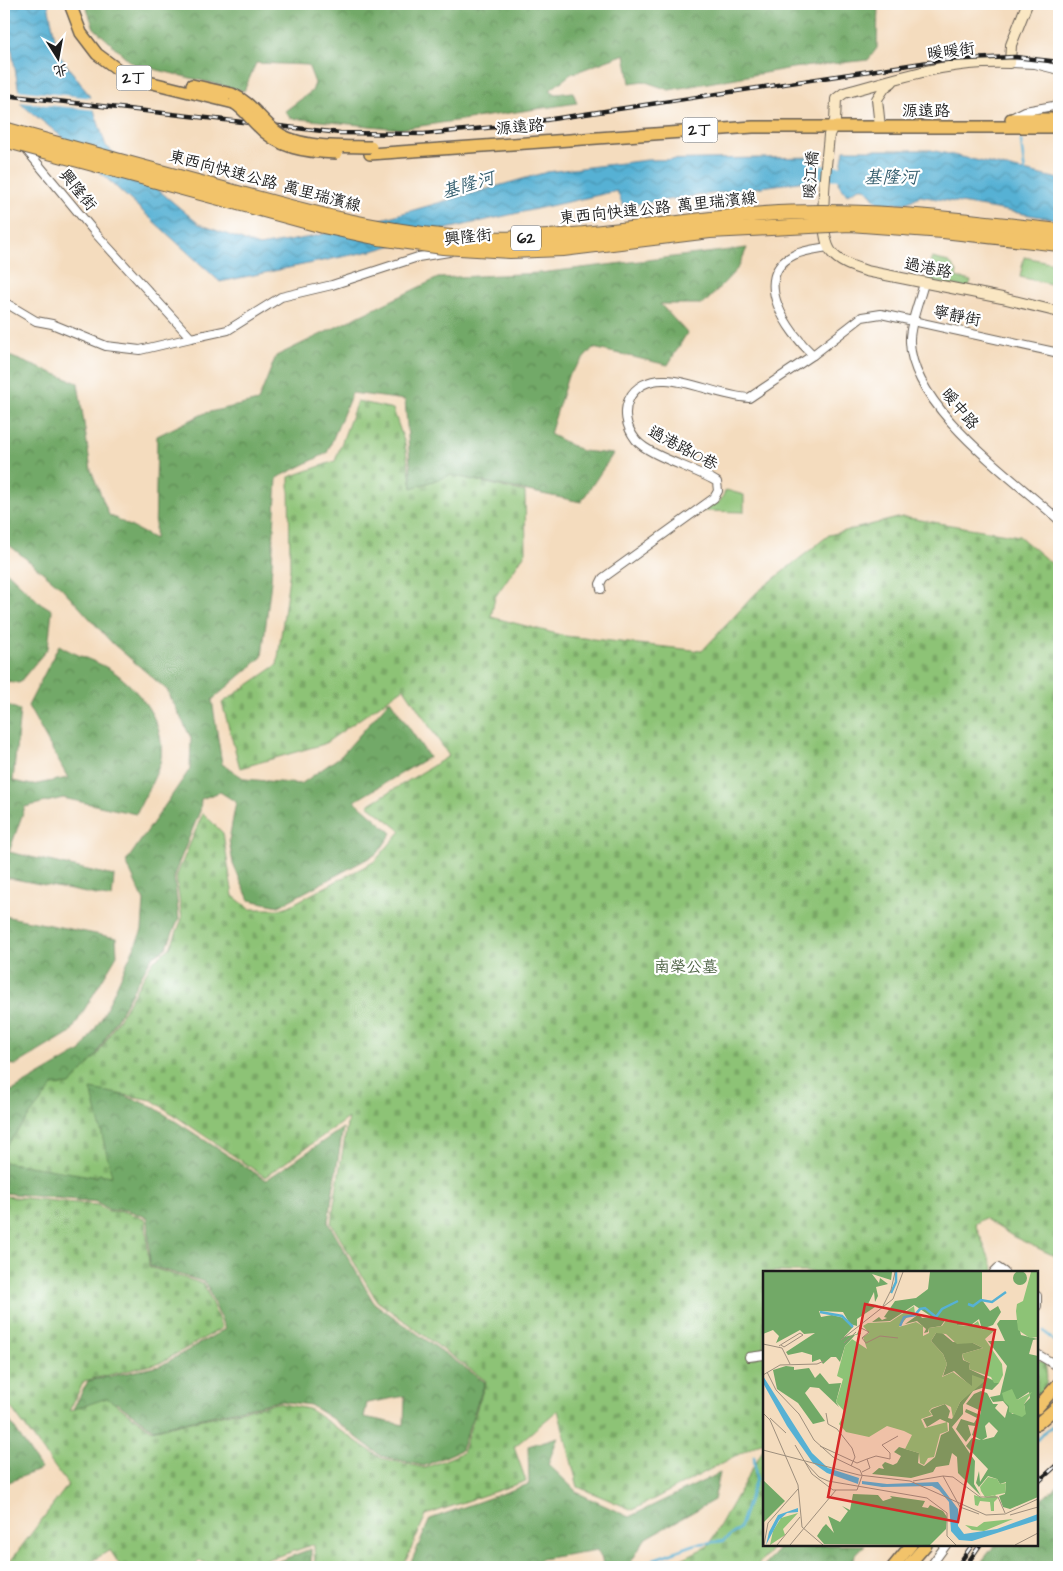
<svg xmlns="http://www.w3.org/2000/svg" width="1063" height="1571" font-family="'Architects Daughter','LXGW WenKai TC',sans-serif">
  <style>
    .forest { fill: url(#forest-crowns); stroke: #476242; fill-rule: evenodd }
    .cemetery { fill: url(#cemetery-stones); stroke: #547049 }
    .park { fill: #8dc376; stroke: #547049 }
    .water { fill: url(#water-waves); stroke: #396678 }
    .pier { fill: #f4dcbe }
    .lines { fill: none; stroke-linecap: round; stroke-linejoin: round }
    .stream { stroke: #56b1d4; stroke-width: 2.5 }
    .river { stroke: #56b1d4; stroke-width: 14 }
    .street-casing { stroke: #685f55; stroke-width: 10 }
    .secondary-casing { stroke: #685f55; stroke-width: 12 }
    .primary-casing { stroke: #685f55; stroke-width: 14 }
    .street { stroke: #fff; stroke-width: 8 }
    .secondary { stroke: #fae7c3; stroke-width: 10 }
    .primary { stroke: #f2c36a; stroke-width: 11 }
    .rail-casing { stroke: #1c1c1c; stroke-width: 4.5 }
    .rail { stroke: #fff; stroke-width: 2.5; stroke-dasharray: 8; stroke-linecap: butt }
    .primary-bridge-casing { stroke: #685f55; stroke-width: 14; stroke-linecap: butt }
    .highway-bridge-casing { stroke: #685f55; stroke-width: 16; stroke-linecap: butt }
    .primary-bridge { stroke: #f2c36a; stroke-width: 11 }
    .highway-bridge { stroke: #f2c36a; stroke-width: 14 }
    .labels { text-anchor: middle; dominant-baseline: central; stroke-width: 4.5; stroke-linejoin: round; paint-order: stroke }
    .shield { fill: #fff; stroke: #606060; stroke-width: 1 }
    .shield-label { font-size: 15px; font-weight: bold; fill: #1c1c1c }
    .street-label { font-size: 16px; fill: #1c1c1c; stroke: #fff }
    .park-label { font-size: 16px; fill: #495f40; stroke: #fff }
    .water-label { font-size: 18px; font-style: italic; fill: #365f6f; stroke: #fff }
    .inset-river { fill: none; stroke: #56b1d4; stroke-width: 2.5 }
    .inset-road { fill: none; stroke: #9e8f7d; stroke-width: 1 }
    .view { fill: #d62828; fill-opacity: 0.15; stroke: #d62828; stroke-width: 2.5 }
    .inset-edge { fill: none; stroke: #1c1c1c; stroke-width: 2.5 }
  </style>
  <defs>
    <pattern id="forest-crowns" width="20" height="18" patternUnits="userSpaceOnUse" patternTransform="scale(1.25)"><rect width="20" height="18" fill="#72a967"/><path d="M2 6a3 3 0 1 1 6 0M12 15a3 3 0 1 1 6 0" fill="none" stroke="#5d8954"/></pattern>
    <pattern id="cemetery-stones" width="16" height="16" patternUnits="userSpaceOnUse" patternTransform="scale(1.25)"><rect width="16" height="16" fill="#8dc376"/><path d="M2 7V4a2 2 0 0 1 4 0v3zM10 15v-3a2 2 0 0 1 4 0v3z" fill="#79a766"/></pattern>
    <pattern id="water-waves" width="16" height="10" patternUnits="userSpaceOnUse" patternTransform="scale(1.25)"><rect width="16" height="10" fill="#56b1d4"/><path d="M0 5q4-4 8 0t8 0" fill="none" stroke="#468fab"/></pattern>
  </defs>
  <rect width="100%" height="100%" fill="#fff"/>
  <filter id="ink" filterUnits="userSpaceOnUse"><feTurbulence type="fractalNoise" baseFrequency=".02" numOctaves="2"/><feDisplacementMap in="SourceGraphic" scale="10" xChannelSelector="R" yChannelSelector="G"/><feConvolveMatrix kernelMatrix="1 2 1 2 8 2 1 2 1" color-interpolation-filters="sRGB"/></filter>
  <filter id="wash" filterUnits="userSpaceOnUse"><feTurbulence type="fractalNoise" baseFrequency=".0096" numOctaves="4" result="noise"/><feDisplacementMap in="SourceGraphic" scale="20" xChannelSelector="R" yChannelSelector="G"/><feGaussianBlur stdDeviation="1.12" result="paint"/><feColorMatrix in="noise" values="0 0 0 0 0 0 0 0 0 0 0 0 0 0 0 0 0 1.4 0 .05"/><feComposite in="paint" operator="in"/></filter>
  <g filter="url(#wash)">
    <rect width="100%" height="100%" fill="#f4dcbe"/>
    <g class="forest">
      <polygon points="85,4 878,4 877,48 868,60 792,68 669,90 643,81 630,83 625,54 571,74 550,90 556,94 573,92 577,103 400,129 290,118 285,111 312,91 315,83 308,65 256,63 244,91 133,64 94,28"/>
      <path d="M747,248L738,268L704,304H660L687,333L668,365L593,348L568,376L550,434L582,451L613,454L581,502L451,475L412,488L405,400L352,393L327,453L277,478L271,581L262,657L212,700L222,764L245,779L301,784L341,756L390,700L429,757L355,801L392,833L378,853L279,906L249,900L233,864L229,840L236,802L220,792L201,799L200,811L174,875L179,919L166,948L152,957L82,1080L152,1106L266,1180L343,1128L328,1222L374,1303L485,1382L461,1450L424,1466L381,1456L334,1420L310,1405L279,1401L153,1429L117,1403L73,1409L88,1381L160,1366L225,1329L205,1282L150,1266L148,1218L127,1210H109L97,1202L4,1193V1162L97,1176L4,1148V1086L12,1091L81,1051L103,1016L142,930L144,901L126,862L190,769L191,738L167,690L112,643L61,587L4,541V354L78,383L91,470L109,515L155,539L157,436L205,413L258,401L276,356L438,278L540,273ZM405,1396L404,1425L364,1417L367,1403Z"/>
      <polygon points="4,569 39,602 52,610 48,648 19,683 4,681"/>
      <path d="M59,645C77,657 100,661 117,674C143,695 165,724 161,758C160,770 142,801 136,814L63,798L25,807L9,852L114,876L112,898L4,877V704L20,710L13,781L32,785L68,778L28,706Z"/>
      <polygon points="4,916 116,938 117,955 71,1032 16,1065 4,1064"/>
      <polygon points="4,1412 41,1469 4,1484"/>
      <polygon points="558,1437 548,1464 578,1493 629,1517 720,1473 714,1500 645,1539 628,1567 606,1567 597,1550 541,1559 528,1567 409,1567 430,1519 529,1484 528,1446"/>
      <polygon points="1059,1484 1059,1567 977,1567 995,1545 1037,1545 1037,1504"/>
      <polygon points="782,1545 865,1545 855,1555 852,1567 763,1567"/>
      <polygon points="311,1549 311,1567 262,1567"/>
    </g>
    <g class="cemetery">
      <path d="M357,401L393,409L405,444L412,488L451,475L525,492L526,552L495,597L491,617L565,636L702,651L756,593L829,535L902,517L1019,536L1059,570V682L1054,692L1059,696V1258L1014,1237L984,1218L975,1224L995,1272H764V1441L633,1510L578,1487L558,1410L514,1447L526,1481L426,1515L403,1567H315L314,1544C279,1557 236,1571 199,1561L194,1567H121L110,1550L82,1567H6L68,1485L12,1409L4,1402V1196L97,1205L108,1211L126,1212L146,1220L149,1267L204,1284L222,1328L160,1363L84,1381L69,1411L107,1398L152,1430L277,1403L309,1409L381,1458L425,1468L462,1453L486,1381L377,1301L331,1223L348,1118L265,1177L152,1100L91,1089L112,1176L99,1174L97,1177L4,1162V1148L53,1086L70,1085L98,1054L153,961L170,948L182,919L176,877L203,813L223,833L233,896L250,909H279L289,906L375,861L401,831L368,805L449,756L404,688L324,744L240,768L222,703L277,665L290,569L289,477L335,461Z"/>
      <path d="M1037,1360L1045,1363C1048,1380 1048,1388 1037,1401Z"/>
      <polygon points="764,1448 764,1545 775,1545 756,1567 665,1567 708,1546"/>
    </g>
    <g class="park">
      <polygon points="1024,257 1059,264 1059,286 1020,277"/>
      <polygon points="932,258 949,262 957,272 956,277 971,281 968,288 928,281"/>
      <polygon points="726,490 744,495 744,512 702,511 720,501"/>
    </g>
    <g class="water">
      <polygon points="4,4 48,4 58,53 89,95 106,146 199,224 259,246 311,237 382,219 547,172 647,160 816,157 813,180 623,206 617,191 451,228 376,250 220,282 57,133 21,104"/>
      <polygon points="844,150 931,150 1059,179 1059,220 920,196 906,203 879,204 865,188 859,188 847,195 838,183"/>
    </g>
    <polygon class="pier" points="16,90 93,98 96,110 18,102"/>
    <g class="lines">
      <g class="stream">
        <polyline points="1021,141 1025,174"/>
        <polyline points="1044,1331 1059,1347"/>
        <polyline points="1037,1440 1046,1430 1059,1423"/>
        <polyline points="650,1567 654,1559 696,1544 723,1541 739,1529 756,1479 754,1456"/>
      </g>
      <polyline class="river" points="796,172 857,173"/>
    </g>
  </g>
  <g filter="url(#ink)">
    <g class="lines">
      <g class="street-casing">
        <g id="street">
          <polyline points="1010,63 1035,64 1059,70"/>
          <polyline points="1013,117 1025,111 1059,105"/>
          <polyline points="24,147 97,235 191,338 228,330 281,297 332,285 418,257 449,252"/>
          <polyline points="776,221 805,219"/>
          <path d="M924,283C920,299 909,326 910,342C912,408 1013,478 1059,520"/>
          <polyline points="4,302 36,321 52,324 106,346 140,350 191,338"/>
          <polyline points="813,355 862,317 881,314 1059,353"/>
          <path d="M601,589L600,584L603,578L714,498L718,491L717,482C697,469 649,456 636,440C614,412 630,378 666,380C691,381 721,396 749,398L813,355C789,333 749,277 794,255C804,250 817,249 828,247"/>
          <polyline points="994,1272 998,1268 1004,1272"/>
          <polyline points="1037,1296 1037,1306"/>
          <polyline points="1037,1354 1059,1367"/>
          <polyline points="749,1357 764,1355"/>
          <polyline points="930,1567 946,1545"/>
        </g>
      </g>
      <g class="secondary-casing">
        <g id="secondary">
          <path d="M1027,4L1011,45L1010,63C949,60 901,78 844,93L836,99L835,121L829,135C827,161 816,234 832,253C840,263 855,267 866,271L1002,298L1059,312"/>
          <polyline points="880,127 877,99 885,87 892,82"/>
        </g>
      </g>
      <g class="primary-casing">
        <g id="primary">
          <polyline points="70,4 81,33 97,54 128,77 234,103"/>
          <polyline points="192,85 232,94"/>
          <polyline points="1011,119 1059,119"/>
          <polyline points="370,154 753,127 1059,127"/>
          <polyline points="1037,1408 1059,1383"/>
          <polyline points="1037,1424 1059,1405"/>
          <polyline points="893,1567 911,1545"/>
          <polyline points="907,1567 926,1545"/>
        </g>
      </g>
      <use href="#street" class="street"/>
      <use href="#secondary" class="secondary"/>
      <use href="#primary" class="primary"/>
      <g class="rail-casing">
        <g id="rail">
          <polyline points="4,95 340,133 424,134 506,126 942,60 1015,57 1059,62"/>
          <polyline points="1037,1483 1059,1463"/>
          <polyline points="957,1567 972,1545"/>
          <polyline points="965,1567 980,1545"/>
        </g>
      </g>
      <use href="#rail" class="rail"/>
      <g class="primary-bridge-casing">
        <g id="primary-bridge">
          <path d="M232,94C250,102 258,116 273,129C295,149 342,146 371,147"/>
          <path d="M234,103C244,109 248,116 256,124C279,149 305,152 337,153"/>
        </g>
      </g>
      <g class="highway-bridge-casing">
        <g id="highway-bridge">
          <path d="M4,129C78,150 153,170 227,190C307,212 386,234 469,238C569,243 666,221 764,214C863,207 961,220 1059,231"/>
          <polyline points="4,140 323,226 379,238 443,247 510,251 563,249 710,231 850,224 943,231 1059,244"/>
        </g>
      </g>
      <use href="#primary-bridge" class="primary-bridge"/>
      <use href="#highway-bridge" class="highway-bridge"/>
    </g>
  </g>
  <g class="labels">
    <g class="shield">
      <rect x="116.5" y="65.5" width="35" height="25" rx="4"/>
      <rect x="682.5" y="117.5" width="35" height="25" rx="4"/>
      <rect x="511" y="225.5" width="30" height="25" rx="4"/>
    </g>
    <g class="shield-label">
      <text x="134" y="78">2丁</text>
      <text x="700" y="130">2丁</text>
      <text x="526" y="238">62</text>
    </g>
    <g class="street-label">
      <text transform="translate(951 51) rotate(-7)">暖暖街</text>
      <text x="926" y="111">源遠路</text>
      <text transform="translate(520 127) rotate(-5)">源遠路</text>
      <text transform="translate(811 175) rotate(-86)">暖江橋</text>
      <text transform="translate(265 181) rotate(15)">東西向快速公路 萬里瑞濱線</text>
      <text transform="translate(78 190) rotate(51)">興隆街</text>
      <text transform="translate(658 208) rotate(-6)">東西向快速公路 萬里瑞濱線</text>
      <text transform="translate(468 237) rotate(-6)">興隆街</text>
      <text transform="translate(928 268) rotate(11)">過港路</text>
      <text transform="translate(957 316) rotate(11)">寧靜街</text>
      <text transform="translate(960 409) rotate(50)">暖中路</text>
      <text transform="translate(683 448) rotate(28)">過港路10巷</text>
    </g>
    <g class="park-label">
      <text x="686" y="967">南榮公墓</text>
    </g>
    <g class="water-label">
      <text x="891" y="177">基隆河</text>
      <text transform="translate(468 185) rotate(-16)">基隆河</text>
    </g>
  </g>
  <g transform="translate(763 1271)">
    <rect width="275" height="275" fill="#f4dcbe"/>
    <path d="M250,248L221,260L209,259L202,254L214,256L221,251Z" fill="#8dc376"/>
    <path d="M250 7a7 7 0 1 1 14 0a7 7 0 1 1-14 0ZM0,1H129L128,9L109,3L116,12L117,7L125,13L113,16L115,25L112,31L111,21L105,33L115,34L94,48V55L87,53L80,41L56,40L58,46L69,44L81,47L90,56L81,66L94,63L96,59L98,63L92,64L82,75L77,91L73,86H68L60,93L57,88L49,91V84L39,81L25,84L23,81L52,62L41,63L37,59L13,72L16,65L10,59L0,63ZM167,1H219V29L227,40L235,35L238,41L230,54L219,58L216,48L208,54H194V51L183,48L178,55L166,57L165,61L161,62L163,58L154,50L142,53L156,43L159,47L169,46L151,34L127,50L109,51L116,46L119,49L124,47L121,46L132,30L153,27L165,18ZM237,49H254L258,64L275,68L270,69L266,83L275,85V226L247,238L240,236L236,225L242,223L243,211L237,213L234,208L225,205L216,216L213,212L216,200L217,211L225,198L203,175L209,167L218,169L209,164L212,155L205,154L208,164L203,171L193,158L198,148L211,152L214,147L202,141L203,138L217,144L218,140L203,133L211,123L218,120L224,122L230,133H235L232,137L242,147L245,136L240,130L230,131L227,126L237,124L244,95L225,70H242L234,53ZM266,121L267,127L261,133L262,140L249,143L246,135L250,126L254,129ZM226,151L235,160L231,166L219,169L224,166L222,155ZM178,61L190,71L210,72L220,77L199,83L200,89L207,92L206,98L236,112L229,119L219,117L210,120L200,134V143L189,156L212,190L211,213L218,225L195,202L194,186L189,182L186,194L173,196L170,201L148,207L109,203L116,197L121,198L119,194L122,191L130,194L134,192L138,185L131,181L136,176L156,182L155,192L161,195L172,186L178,164L186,160V152L177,148L164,156L160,148L170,145L167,140L169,138L182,133L187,140L185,147L189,148L197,131L210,117L191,100L180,105L184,93L180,83L168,70L173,62ZM23,95L31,96V99L46,97L52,107L57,102L66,113L78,112L73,131L76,136L56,117L47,116L42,122L62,150L50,153L35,132L14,118L10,99ZM0,209L22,230L0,252ZM90,223L115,224L120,230L129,227L127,225L162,230L159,236L165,237L167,234L180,240L184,246L183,258L167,274L61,273L54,265L60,256L63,253L71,262L65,245L77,251L85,240L79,235L87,239Z" fill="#72a967" fill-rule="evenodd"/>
    <path d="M268,1H275V66L267,67L255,59L253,40L254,33L260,30ZM151,35L152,43L145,45L136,56L153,51L160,55V65L166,62V57L179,55L184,48L194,51V54L208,55L215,50L218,58L232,59L222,68L239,93L240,104L236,112H231L228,106L206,98L207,92L201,89L199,83L220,77L210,72L194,73L183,63L173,62L168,70L180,83L184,93L179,106L190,101L209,115V104L223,109L197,131L190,147L188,136L182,133L169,137L166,140L169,144L158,148L162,157L184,151L185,160L177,163L171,186L165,187L161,194L157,192L156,182L142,178L149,164L141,160L124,155L106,166L83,161L76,153L82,141L73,131L80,108L74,105L82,75L89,68L104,78L100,66L106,62L100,55L105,52L127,51ZM249,118L254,129L269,121L261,133L263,143L259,146L246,141V135L241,130L239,122ZM225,206L234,208L237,213L243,212L242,222L232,224L235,227L231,231V240H228L227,231L217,230L215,235L212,234L211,224L220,227L232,224L222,226L218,220L217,216Z" fill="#8dc376"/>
    <path d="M35,242L20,258L22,264L7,274L10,260L18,247Z" fill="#8dc376"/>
    <path d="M0,105L49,182L65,197L96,207L95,213L64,202L50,192L24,155L0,112ZM99,210L124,213L175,211L195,238V255L201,263L234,258L275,243V249L209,270L196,269L188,260L186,231L176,219L169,215L119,216L99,213ZM35,237V241L24,242L16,249L3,274L6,261L15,244Z" fill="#56b1d4"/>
    <path class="inset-river" d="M128,22L133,11V1M205,33L210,35L218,29L229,31L243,21M57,41L79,45L90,56M137,55L141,46L152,44L157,38L162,37L173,46L179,38L195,30"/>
    <path class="inset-road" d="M120,35L128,19L132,1M96,56L106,61L99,67L103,72L117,65L135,67M78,69L130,28L140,1M81,72L93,61M0,73L19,77L27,93M16,75L19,73L37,62L40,64L21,76L18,74M4,101L13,119L36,143L51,169L70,186L97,199L99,204M0,104L17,94L54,93L61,90M0,142L7,149L35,214L39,256L60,274M63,142L65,153L74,158L89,177L92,186L88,195M7,147L23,162M32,174L49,203L70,219H94L99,205M57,175L94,192L104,188M0,179L96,204L147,210L223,244L242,243L275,228M42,191L56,206L65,210L164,227L184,242V265L193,274M99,201L107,197L104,188L113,185L127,188V182L119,174L135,165M180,205L190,206L217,226H235L242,242M150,210L180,205L197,236L216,243M247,244L275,236M1,274L5,252L35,218M14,274L37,246M27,274L73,219M252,274L275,262"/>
    <path class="view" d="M102,33L232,59L195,251L65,226Z"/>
    <rect width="275" height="275" class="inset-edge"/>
  </g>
  <rect width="1063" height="1571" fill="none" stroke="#fff" stroke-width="20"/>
  <g transform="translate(58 58) rotate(169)" stroke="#ffffff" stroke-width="4" paint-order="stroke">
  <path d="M0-4L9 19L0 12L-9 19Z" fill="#1c1c1c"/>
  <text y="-8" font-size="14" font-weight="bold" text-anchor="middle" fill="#1c1c1c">北</text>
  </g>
</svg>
